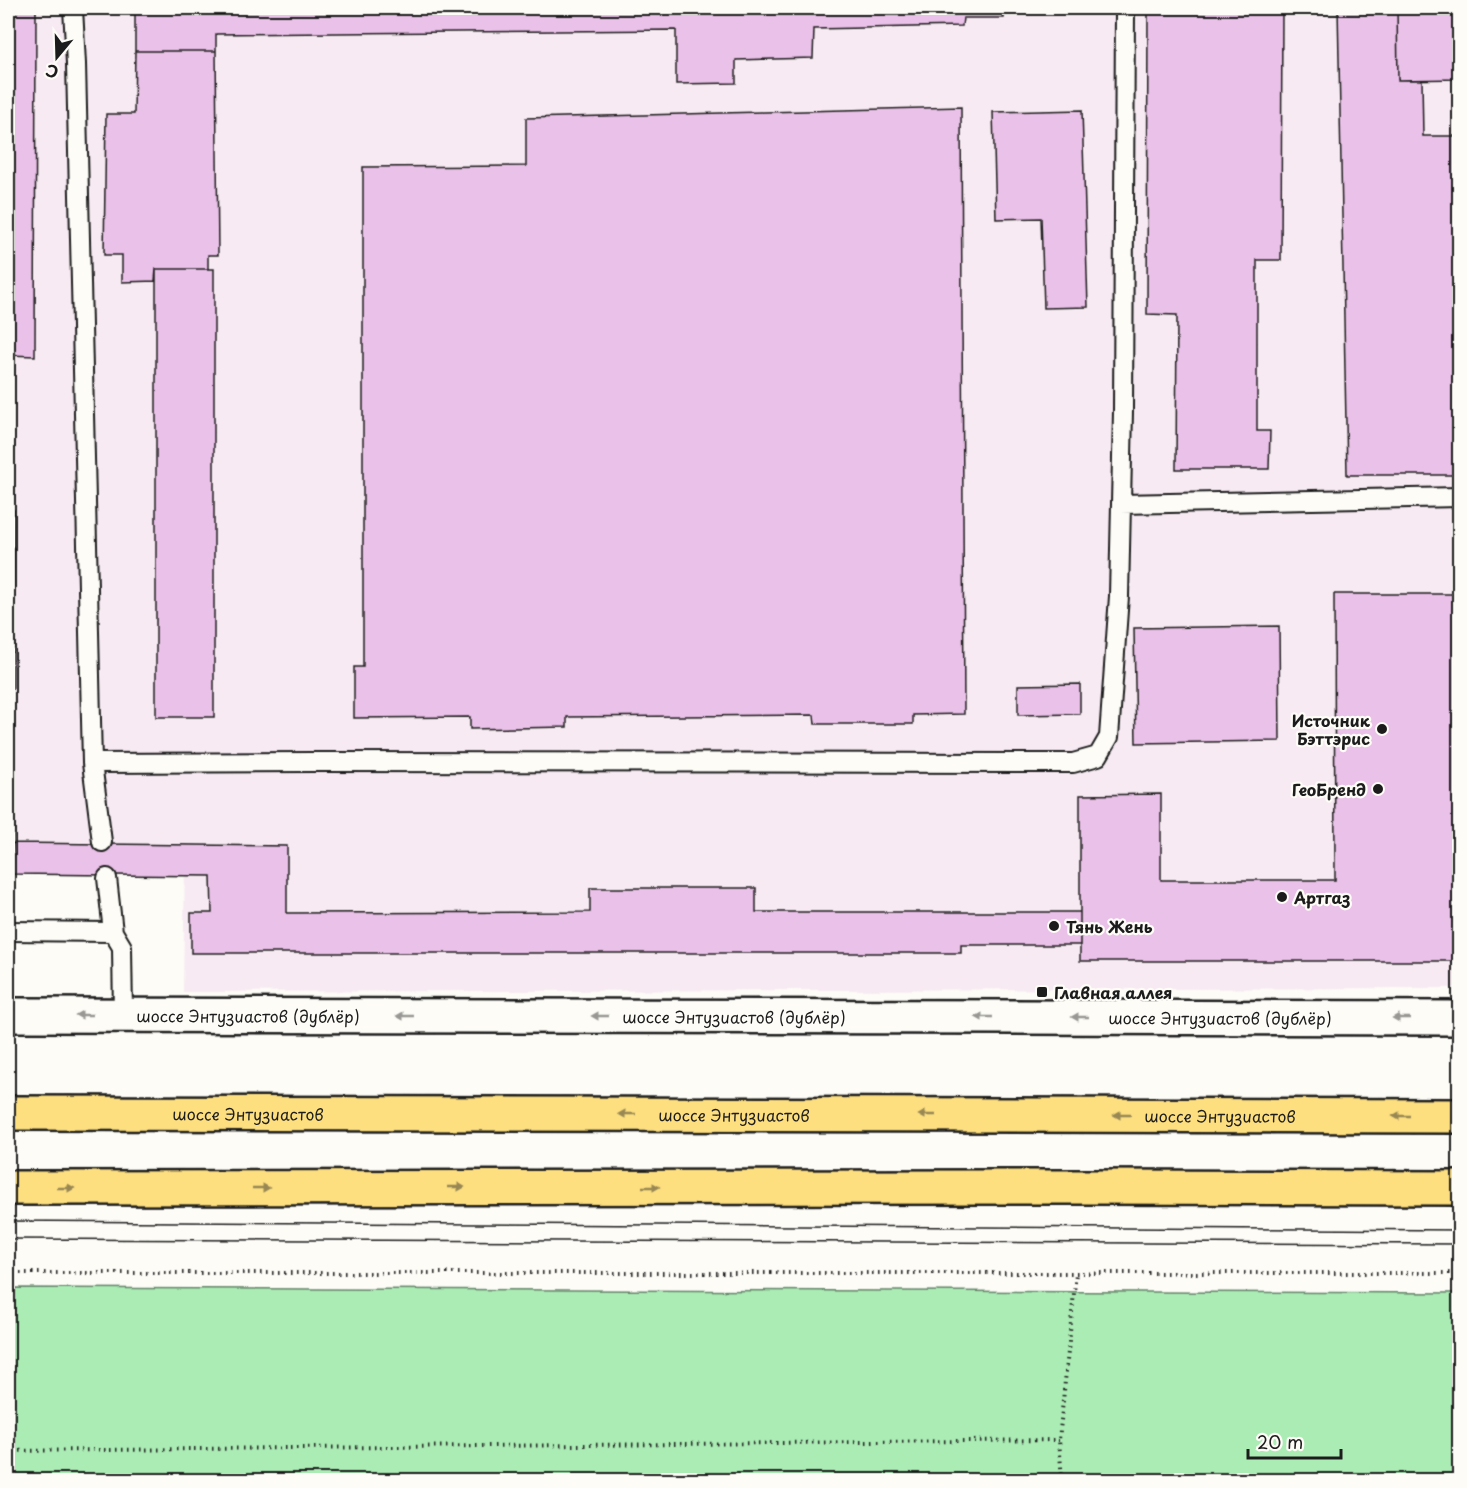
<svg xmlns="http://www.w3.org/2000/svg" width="1467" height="1488" viewBox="0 0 1467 1488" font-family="'Playpen Sans',sans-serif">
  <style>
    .built { fill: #f7eaf2 }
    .green { fill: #abecb5; stroke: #648468; stroke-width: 1.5 }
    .building { fill: #eac1e8; stroke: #1c1c1c; stroke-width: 1.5 }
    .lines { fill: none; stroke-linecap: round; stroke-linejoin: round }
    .service-casing { stroke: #1c1c1c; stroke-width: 22 }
    .secondary-casing { stroke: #1c1c1c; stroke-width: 38 }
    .primary-casing { stroke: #1c1c1c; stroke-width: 38 }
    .path { stroke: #1c1c1c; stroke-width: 4; stroke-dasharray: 1.5 4.5; stroke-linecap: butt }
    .service { stroke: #fdfcf7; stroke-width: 18 }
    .secondary { stroke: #fdfcf7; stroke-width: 33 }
    .primary { stroke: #fddf80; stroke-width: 33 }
    .tram { stroke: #1c1c1c; stroke-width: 1.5 }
    .oneway { fill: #989794 }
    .oneway2 { fill: #988753 }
    .poi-dot { fill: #1c1c1c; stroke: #fdfcf7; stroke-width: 2 }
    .labels { text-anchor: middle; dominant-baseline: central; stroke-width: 4.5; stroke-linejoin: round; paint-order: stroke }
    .poi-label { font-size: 16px; font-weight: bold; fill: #1c1c1c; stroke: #fdfcf7; text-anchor: start }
    .street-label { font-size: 16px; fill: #1c1c1c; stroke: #fdfcf7 }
  </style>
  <rect width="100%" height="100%" fill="#fdfcf7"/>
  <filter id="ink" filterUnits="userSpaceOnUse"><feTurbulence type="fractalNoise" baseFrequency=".0167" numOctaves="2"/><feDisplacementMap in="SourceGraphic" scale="12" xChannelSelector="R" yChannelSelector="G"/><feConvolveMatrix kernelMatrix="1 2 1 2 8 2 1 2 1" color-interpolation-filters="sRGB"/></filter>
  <g filter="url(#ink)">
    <path class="built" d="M8 8H1459V988L183 992 185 862H8Z"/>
    <path class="green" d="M8 1288 1459 1293V1480H8Z"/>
    <path class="building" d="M8 8H36L35 356 8 355Z
      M135 8H1004V18H963L962 26 814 29 813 58 736 60V83L676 84V30L216 34V51H135Z
      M1148 8H1282L1281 260H1257V431H1270L1269 469H1176L1177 315 1147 314Z
      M1338 8H1397L1398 80H1422L1423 136H1460V475H1347Z
      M1397 8H1460V79L1398 80Z
      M135 51H216L218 255H208V269H156L155 281 122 282V255H104L106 114H134Z
      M961 107 964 714 913 715V724H815L814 715 567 717V727L470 729V717L354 718V667H363V167L526 166V118Z
      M1082 110 1088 307 1044 308 1041 218 996 219 993 112Z
      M156 269H214V717H156Z
      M8 510H14L13 688H8Z
      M1334 594H1460V961H1080V795L1161 794V880H1335Z
      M1279 626 1280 741 1136 743 1134 628Z
      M1080 684V714L1018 715V685Z
      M8 820H13L12 874H8Z
      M13 843 287 846V913L590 912V888H756V912H1080V945H961V953H191V913H212L211 876 12 874Z"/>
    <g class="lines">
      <g class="service-casing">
        <path id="service" d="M73 8 76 64 92 763 102 842
          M1121 504 1460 497
          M92 763 316 762 1073 763 1098 756 1109 737 1119 596 1123 411 1125 8
          M107 878 113 932
          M8 931 113 932 122 947 123 1015"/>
      </g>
      <g class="secondary-casing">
        <g id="secondary">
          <path id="s1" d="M8 1015 1460 1018"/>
        </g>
      </g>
      <g class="primary-casing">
        <g id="primary">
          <path id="s2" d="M8 1113 1460 1116"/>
          <path d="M8 1188 1084 1187 1460 1188"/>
        </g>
      </g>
      <path class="path" d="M8 1273H1460
        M8 1451 1059 1440
        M1062 1480 1059 1440 1076 1273"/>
      <use href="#service" class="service"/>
      <use href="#secondary" class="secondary"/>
      <use href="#primary" class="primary"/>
      <path class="tram" d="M8 1221 1460 1230
        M8 1239 1460 1244"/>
    </g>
    <defs><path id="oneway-solid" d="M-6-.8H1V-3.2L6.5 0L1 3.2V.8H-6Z" transform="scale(1.5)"/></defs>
    <g class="oneway">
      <use href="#oneway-solid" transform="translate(84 1015) rotate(-180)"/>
      <use href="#oneway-solid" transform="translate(405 1016) rotate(-180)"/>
      <use href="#oneway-solid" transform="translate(600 1016) rotate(-180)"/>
      <use href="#oneway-solid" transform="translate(984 1017) rotate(-180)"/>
      <use href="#oneway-solid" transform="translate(1080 1017) rotate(-180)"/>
      <use href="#oneway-solid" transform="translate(1401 1018) rotate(-180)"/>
    </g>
    <g class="oneway2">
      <use href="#oneway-solid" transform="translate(627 1114) rotate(-180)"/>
      <use href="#oneway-solid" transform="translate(927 1115) rotate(-180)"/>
      <use href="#oneway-solid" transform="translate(1122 1115) rotate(-180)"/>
      <use href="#oneway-solid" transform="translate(1401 1116) rotate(-180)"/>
      <use href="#oneway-solid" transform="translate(456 1187)"/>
      <use href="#oneway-solid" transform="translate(651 1187)"/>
      <use href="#oneway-solid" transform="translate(66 1188)"/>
      <use href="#oneway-solid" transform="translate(261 1188)"/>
    </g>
  </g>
  <g class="poi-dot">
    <circle cx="1382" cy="729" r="6"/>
    <circle cx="1378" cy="789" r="6"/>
    <circle cx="1282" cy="897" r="6"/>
    <circle cx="1054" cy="926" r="6"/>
    <rect x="1036" y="986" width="12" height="12" rx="3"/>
  </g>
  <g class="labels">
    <g class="poi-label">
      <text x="1370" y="720" text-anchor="end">Источник<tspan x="1370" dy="18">Бэттэрис</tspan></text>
      <text x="1366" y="789" text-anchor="end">ГеоБренд</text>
      <text x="1294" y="897">Артгаз</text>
      <text x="1066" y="926">Тянь Жень</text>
      <text x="1054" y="992">Главная аллея</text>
    </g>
    <g class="street-label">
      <text stroke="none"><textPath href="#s1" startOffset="240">шоссе Энтузиастов (дублёр)</textPath></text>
      <text stroke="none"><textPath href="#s1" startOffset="726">шоссе Энтузиастов (дублёр)</textPath></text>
      <text stroke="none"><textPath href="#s1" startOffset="1212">шоссе Энтузиастов (дублёр)</textPath></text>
      <text stroke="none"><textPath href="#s2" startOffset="240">шоссе Энтузиастов</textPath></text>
      <text stroke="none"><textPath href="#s2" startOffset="726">шоссе Энтузиастов</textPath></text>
      <text stroke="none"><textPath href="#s2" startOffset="1212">шоссе Энтузиастов</textPath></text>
    </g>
  </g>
  <rect width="1467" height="1488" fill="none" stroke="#fdfcf7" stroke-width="30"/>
  <rect x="15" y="15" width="1437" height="1458" fill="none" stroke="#1c1c1c" stroke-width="2" filter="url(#ink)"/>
  <g transform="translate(57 57) rotate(199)" stroke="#fdfcf7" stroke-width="4.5" paint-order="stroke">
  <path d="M0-4.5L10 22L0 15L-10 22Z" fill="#1c1c1c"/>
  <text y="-9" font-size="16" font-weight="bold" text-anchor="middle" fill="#1c1c1c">С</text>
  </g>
  <path d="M1248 1449v9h93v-9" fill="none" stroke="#1c1c1c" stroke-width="3"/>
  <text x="1257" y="1449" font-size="18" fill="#1c1c1c" stroke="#fdfcf7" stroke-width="4.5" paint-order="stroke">20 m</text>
</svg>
